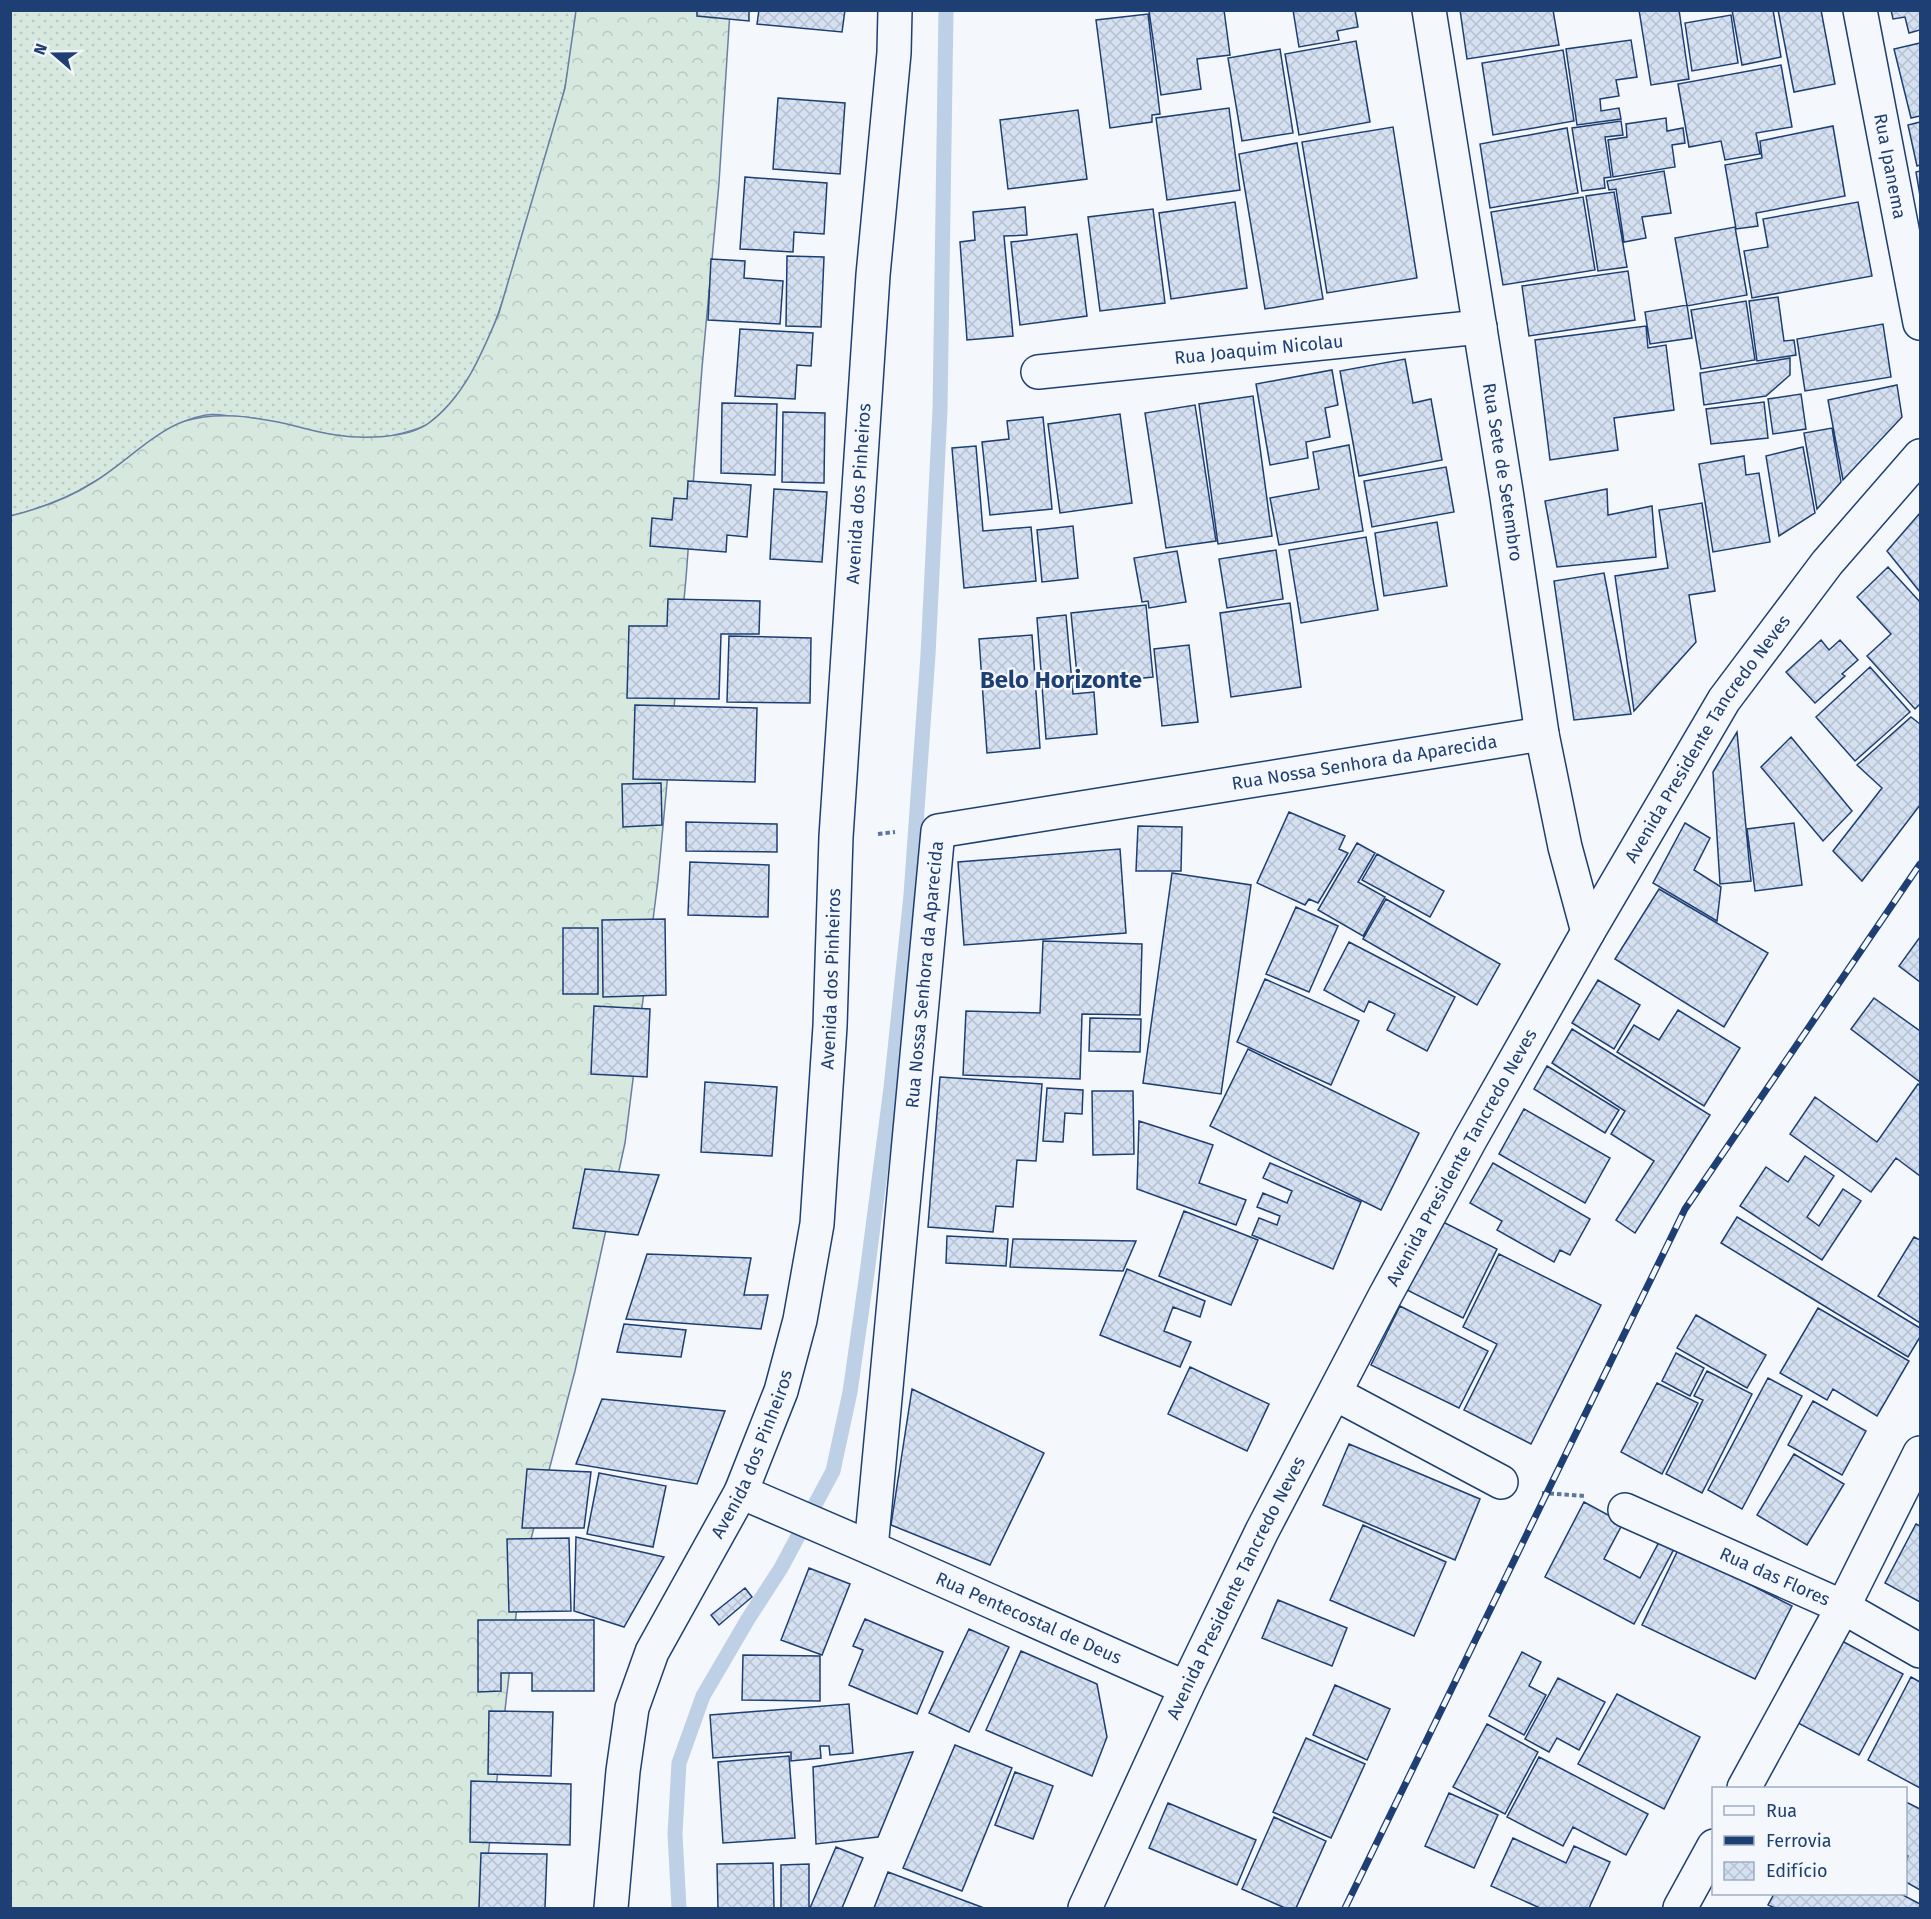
<svg xmlns="http://www.w3.org/2000/svg" width="1931" height="1919" viewBox="0 0 1931 1919" font-family="'Fira Sans',sans-serif">
  <style>
    .grass { fill: url(#grass-dots); stroke: #687fa3; stroke-width: 1.5 }
    .forest { fill: url(#forest-crowns); stroke: #687fa3; stroke-width: 1.5 }
    .lines { fill: none; stroke-linecap: round; stroke-linejoin: round }
    .stream { stroke: #bed0e5; stroke-width: 15 }
    .building { fill: url(#building-cross-hatch); stroke: #1d3f73; stroke-width: 1.5 }
    .minor-casing { stroke: #1d3f73; stroke-width: 36 }
    .path { stroke: #5e769c; stroke-width: 4; stroke-dasharray: 4.5 3; stroke-linecap: butt }
    .minor { stroke: #f4f7fb; stroke-width: 33 }
    .rail-casing { stroke: #1d3f73; stroke-width: 7 }
    .rail { stroke: #f4f7fb; stroke-width: 4.5; stroke-dasharray: 14; stroke-linecap: butt }
    .labels { text-anchor: middle; dominant-baseline: central; stroke-width: 4.5; stroke-linejoin: round; paint-order: stroke }
    .street-label { font-size: 18px; fill: #1d3f73; stroke: #f4f7fb }
    .district-label { font-size: 24px; font-weight: bold; fill: #1d3f73; stroke: #f4f7fb }
  </style>
  <defs>
    <pattern id="grass-dots" width="8" height="8" patternUnits="userSpaceOnUse" patternTransform="scale(1.5)"><rect width="8" height="8" fill="#d7e8df"/><path d="M2 2h.1M6 6h.1" fill="none" stroke="#b8c8c3" stroke-width="1.8" stroke-linecap="round"/></pattern>
    <pattern id="forest-crowns" width="20" height="18" patternUnits="userSpaceOnUse" patternTransform="scale(1.5)"><rect width="20" height="18" fill="#d7e8df"/><path d="M2 6a3 3 0 1 1 6 0M12 15a3 3 0 1 1 6 0" fill="none" stroke="#b8c8c3"/></pattern>
    <pattern id="building-cross-hatch" width="8" height="8" patternUnits="userSpaceOnUse" patternTransform="scale(1.5)"><rect width="8" height="8" fill="#d5e0f0"/><path d="M0 0l8 8M0 8l8-8" fill="none" stroke="#b6c1d1"/></pattern>
  </defs>
  <rect width="100%" height="100%" fill="#f4f7fb"/>
  <path class="grass" d="M10 11H576C573 36 570 62 565 87 555 132 540 177 526 222 506 288 487 380 429 423 419 430 402 433 390 436 336 446 282 417 229 416 222 415 213 414 206 415 162 423 131 460 94 482 69 498 39 509 11 516Z"/>
  <path class="forest" d="M576 11H730L719 183 702 368 686 578 658 880 625 1143 575 1371 520 1581 482 1908H11L10 516C39 509 69 498 94 482 121 466 155 431 185 421 219 411 253 417 287 424 304 428 320 433 336 435 361 439 408 439 429 423 465 396 482 353 499 313L565 88Z"/>
  <g class="lines">
    <path class="stream" d="M679 1908 675 1834 679 1763 703 1696 748 1619 781 1568 833 1471 850 1392 867 1273 891 1088 911 895 928 655 940 410 946 10"/>
  </g>
  <path class="building" d="M697 10H749V21L697 16Z
    M759 10H845L842 32 757 24Z
    M1224 10 1230 55 1197 59 1201 89 1161 95 1149 11Z
    M1293 10H1355L1358 27 1337 31 1339 40 1299 47Z
    M1460 10H1553L1559 45 1467 59Z
    M1639 10H1679L1689 79 1651 85Z
    M1732 10H1773L1781 57 1742 65Z
    M1778 10H1821L1835 84 1794 92Z
    M1891 10H1920V30L1909 33 1905 17 1893 19Z
    M1148 14 1160 114 1152 115V122L1110 128 1096 20Z
    M1731 15 1738 63 1692 71 1685 23Z
    M1631 40 1637 77 1616 80 1619 96 1600 99 1601 111 1619 108 1621 119 1577 125 1566 49Z
    M1356 41 1370 122 1299 135 1285 54Z
    M1920 43V116L1911 118 1894 49Z
    M1280 49 1293 133 1242 141 1228 58Z
    M1563 50 1574 121 1493 135 1482 63Z
    M1781 65 1792 127 1756 133 1760 154 1725 160 1721 141 1689 147 1678 84Z
    M778 98 845 103 840 174 773 169Z
    M1229 108 1240 190 1167 200 1156 118Z
    M1078 110 1087 179 1008 189 1000 120Z
    M1666 118 1667 131 1683 128 1685 143 1672 145 1675 167 1613 177 1608 140 1627 137 1626 124Z
    M1621 121 1623 135 1605 137 1611 177 1604 178 1605 188 1582 191 1572 128Z
    M1920 122V165L1917 166 1908 125Z
    M1833 126 1845 196 1756 213 1758 226 1736 229 1725 165 1762 158 1760 141Z
    M1393 127 1417 278 1327 293 1302 142Z
    M1567 128 1578 193 1490 208 1480 144Z
    M1297 143 1323 299 1265 309 1239 154Z
    M1664 171 1671 213 1642 217 1646 238 1624 242 1616 189 1609 190 1607 181Z
    M1920 171V196L1916 172Z
    M745 177 827 183 824 234 794 232 793 252 740 249Z
    M1614 192 1627 267 1598 271 1586 196Z
    M1583 197 1595 270 1503 285 1491 212Z
    M1235 202 1247 288 1171 299 1159 213Z
    M1858 202 1872 276 1752 298 1744 251 1768 247 1763 219Z
    M1025 207 1027 235 1004 236 1013 336 967 340 960 242 975 240 973 212Z
    M1153 209 1165 303 1100 311 1088 217Z
    M1735 227 1747 295 1687 306 1675 238Z
    M1077 234 1087 316 1020 325 1011 242Z
    M787 256 824 257 821 327 786 326Z
    M711 259 745 261 744 278 783 281 780 324 708 320Z
    M1628 271 1635 320 1529 336 1522 286Z
    M1778 297 1784 341 1794 340 1796 355 1757 361 1749 301Z
    M1746 301 1755 360 1701 369 1691 310Z
    M1687 305 1692 338 1650 344 1645 312Z
    M1883 324 1891 377 1805 391 1797 339Z
    M1646 326 1648 348 1666 345 1674 410 1614 418 1618 450 1550 460 1535 340Z
    M740 329 813 333 811 366 797 365 795 399 735 396Z
    M1790 358V375L1766 396 1704 405 1700 373Z
    M1405 359 1413 403 1431 399 1442 460 1359 476 1340 371Z
    M1332 370 1338 405 1325 408 1330 437 1306 442 1308 458 1270 465 1256 384Z
    M1897 385 1902 417 1843 480 1828 400Z
    M1801 394 1806 429 1773 434 1768 399Z
    M1253 396 1272 536 1218 544 1199 404Z
    M1764 402 1768 438 1711 444 1706 409Z
    M722 403 777 404 775 475 721 473Z
    M1195 405 1216 541 1166 548 1145 413Z
    M783 412 825 413 824 483 782 482Z
    M1120 414 1132 503 1060 513 1048 424Z
    M1043 417 1052 509 990 515 982 442 1009 439 1007 421Z
    M1832 428 1841 482 1817 509 1804 433Z
    M1349 445 1363 531 1279 545 1270 498 1319 489 1313 452Z
    M976 446 983 531 1031 527 1036 581 964 588 952 448Z
    M1803 447 1815 513 1779 536 1766 456Z
    M1744 456 1746 475 1759 473 1770 542 1713 552 1699 464Z
    M1446 467 1454 512 1372 527 1364 481Z
    M688 481 751 485 747 537 727 535 726 552 650 546 652 518 672 520 674 498 687 499Z
    M774 489 827 492 822 562 770 559Z
    M1607 489 1608 515 1652 506 1656 557 1557 567 1545 501Z
    M1702 503 1715 591 1689 595 1696 642 1634 711 1615 576 1668 568 1659 510Z
    M1920 513V592L1887 551Z
    M1437 522 1447 586 1384 596 1375 533Z
    M1073 526 1078 578 1042 582 1037 530Z
    M1366 537 1378 610 1301 623 1289 550Z
    M1276 550 1283 599 1227 608 1219 559Z
    M1177 551 1186 602 1149 608 1148 601 1142 602 1134 558Z
    M1888 567 1920 602V704L1915 709 1867 656 1891 634 1857 597Z
    M1604 573 1631 714 1574 720 1554 581Z
    M668 599 760 601 759 634H721L719 699 627 698 629 626H667Z
    M1290 603 1301 687 1231 697 1220 613Z
    M1146 605 1153 677 1078 685 1071 613Z
    M1066 615 1073 694 1094 692 1097 734 1046 739 1037 618Z
    M1032 635 1040 748 987 753 979 639Z
    M729 636 811 638 810 703 727 702Z
    M1821 640 1829 650 1840 640 1858 660 1842 674 1845 676 1815 703 1786 672Z
    M1189 645 1198 722 1162 726 1154 649Z
    M1870 667 1910 712 1855 761 1816 717Z
    M635 705 757 708 755 782 633 779Z
    M1911 717 1920 724V805L1862 881 1833 851 1882 788 1857 765Z
    M1737 732 1751 881 1720 884 1713 772Z
    M1791 737 1852 811 1823 841 1761 767Z
    M661 783 662 825 623 827 622 784Z
    M1289 812 1345 836 1339 849 1348 853 1318 903 1309 899 1305 905 1257 883Z
    M686 822 777 824V852L686 851Z
    M1685 823 1710 838 1694 870 1721 887 1717 921 1653 883Z
    M1794 823 1802 885 1755 891 1747 829Z
    M1138 826 1182 827 1181 871H1136Z
    M1357 843 1375 853 1358 882 1385 897 1363 936 1318 910Z
    M1120 849 1126 933 964 945 958 862Z
    M1377 854 1444 891 1430 917 1362 880Z
    M690 862 769 865 768 917 688 915Z
    M1172 873 1251 885 1221 1094 1143 1083Z
    M1659 889 1768 953 1724 1027 1615 959Z
    M1386 899 1500 964 1477 1005 1363 939Z
    M1296 907 1338 926 1309 992 1266 974Z
    M665 919 666 995 603 997 602 920Z
    M563 928H598V994H563Z
    M1920 937V982L1899 966Z
    M1043 941 1142 944 1140 1015 1082 1014 1080 1079 963 1075 966 1011 1040 1013Z
    M1349 942 1455 997 1427 1051 1387 1030 1395 1014 1369 1001 1364 1012 1324 990Z
    M1265 979 1359 1021 1331 1085 1237 1042Z
    M1598 980 1640 1005 1614 1049 1572 1023Z
    M1874 998 1920 1031V1082L1851 1029Z
    M594 1006 650 1009 647 1077 591 1074Z
    M1678 1010 1740 1048 1704 1106 1617 1052 1634 1025 1659 1040Z
    M1090 1018 1141 1019 1140 1052 1089 1051Z
    M1572 1029 1710 1115 1635 1233 1616 1220 1654 1161 1611 1134 1625 1111 1552 1063Z
    M1248 1049 1419 1133 1381 1210 1210 1126Z
    M1547 1066 1619 1110 1605 1133 1534 1089Z
    M940 1077 1042 1084 1036 1161 1017 1160 1013 1207 996 1206 993 1232 928 1227Z
    M705 1082 777 1087 772 1156 701 1152Z
    M1918 1084 1920 1086V1176L1896 1158 1871 1192 1790 1134 1815 1097 1877 1142Z
    M1047 1088 1083 1090 1082 1114 1065 1113 1063 1142 1043 1141Z
    M1092 1091H1133L1134 1154 1093 1155Z
    M1524 1109 1610 1158 1585 1203 1499 1154Z
    M1139 1121 1213 1145 1199 1183 1246 1200 1236 1225 1137 1189Z
    M1805 1156 1834 1176 1807 1217 1819 1226 1843 1189 1861 1201 1822 1260 1740 1206 1766 1167 1788 1182Z
    M1270 1163 1361 1202 1333 1269 1252 1235 1259 1218 1277 1225 1280 1216 1257 1207 1263 1193 1287 1203 1292 1191 1263 1178Z
    M1493 1163 1590 1219 1570 1255 1560 1250 1554 1262 1497 1230 1502 1221 1470 1203Z
    M585 1169 659 1175 638 1235 573 1228Z
    M1184 1211 1258 1240 1231 1305 1159 1276Z
    M1737 1217 1920 1328V1337L1908 1357 1721 1243Z
    M1439 1220 1497 1249 1463 1318 1405 1289Z
    M947 1236 1008 1239 1006 1266 946 1263Z
    M1914 1237 1920 1240V1323L1878 1296Z
    M1013 1239 1136 1241 1123 1271 1010 1267Z
    M647 1254 751 1258 744 1295H768L761 1329 626 1319Z
    M1499 1254 1601 1305 1531 1444 1464 1410 1497 1344 1463 1327Z
    M1127 1269 1205 1301 1200 1317 1173 1307 1164 1331 1191 1342 1180 1367 1100 1335Z
    M1400 1306 1488 1351 1459 1408 1371 1365Z
    M1818 1308 1909 1361 1877 1416 1833 1389 1827 1400 1780 1373Z
    M1696 1315 1766 1355 1747 1388 1677 1348Z
    M624 1324 686 1330 681 1357 617 1352Z
    M1676 1353 1704 1368 1690 1396 1662 1381Z
    M1190 1367 1269 1404 1247 1451 1168 1414Z
    M1707 1371 1752 1394 1702 1493 1666 1474 1703 1400 1694 1396Z
    M1768 1378 1802 1396 1742 1509 1708 1490Z
    M1657 1383 1698 1403 1662 1474 1621 1452Z
    M912 1389 1044 1453 990 1565 891 1525Z
    M602 1399 725 1411 697 1484 576 1464Z
    M1813 1401 1866 1431 1842 1475 1788 1445Z
    M1349 1444 1480 1499 1455 1560 1323 1505Z
    M1794 1454 1844 1484 1807 1545 1757 1515Z
    M527 1469 591 1472 584 1528H522Z
    M599 1473 666 1486 653 1547 587 1534Z
    M1584 1502 1623 1523 1604 1559 1640 1578 1659 1542 1674 1549 1634 1624 1545 1577Z
    M1916 1524 1920 1526V1602L1885 1583Z
    M1363 1525 1446 1562 1414 1636 1330 1600Z
    M576 1537 664 1557 624 1627 574 1611Z
    M569 1538 571 1611 509 1612 507 1539Z
    M1679 1548 1792 1606 1755 1679 1642 1625Z
    M809 1568 850 1584 822 1655 781 1640Z
    M745 1588 752 1597 719 1625 711 1615Z
    M1278 1600 1347 1628 1332 1666 1262 1638Z
    M865 1619 943 1652 917 1714 849 1685 863 1650 853 1646Z
    M478 1620H594V1691H532V1673H501V1691L478 1692Z
    M969 1629 1009 1647 969 1732 929 1713Z
    M1842 1641 1903 1674 1859 1755 1798 1723Z
    M1021 1651 1097 1684 1107 1737 1092 1776 986 1730Z
    M1522 1652 1541 1662 1529 1686 1546 1695 1524 1735 1489 1716Z
    M743 1655 820 1656V1701L742 1700Z
    M1911 1677 1920 1682V1788L1868 1760Z
    M1558 1678 1605 1702 1579 1750 1557 1738 1549 1752 1525 1739Z
    M1335 1685 1390 1709 1367 1760 1313 1735Z
    M1617 1694 1700 1737 1664 1809 1578 1764Z
    M849 1704 853 1753 830 1755 829 1746H820L821 1758 791 1761V1752L713 1758 710 1715Z
    M489 1711 553 1712 551 1776 488 1774Z
    M1487 1724 1538 1752 1505 1814 1453 1787Z
    M1306 1738 1365 1764 1331 1838 1273 1812Z
    M955 1745 1012 1768 962 1891 903 1868Z
    M913 1752 878 1837 816 1844 813 1767Z
    M789 1756 795 1838 723 1843 718 1762Z
    M1539 1757 1648 1814 1626 1855 1573 1827 1563 1846 1507 1817Z
    M1015 1772 1053 1786 1033 1839 995 1825Z
    M471 1781 571 1784 570 1845 470 1842Z
    M1449 1793 1498 1815 1474 1868 1425 1846Z
    M1906 1802 1920 1809V1890L1906 1882V1862L1908 1856 1906 1854Z
    M1168 1803 1256 1840 1237 1885 1149 1848Z
    M1274 1817 1326 1841 1296 1908H1285L1242 1889Z
    M1513 1838 1566 1863 1574 1846 1610 1862 1589 1908H1540L1491 1886Z
    M836 1847 863 1858 842 1908H810Z
    M481 1853 547 1854 545 1908H479Z
    M773 1863 774 1908H718L717 1864Z
    M809 1864V1908H781V1865Z
    M888 1872 984 1908H874Z
    M1774 1894H1901L1920 1904V1908H1775L1768 1905Z"/>
  <g class="lines">
    <g class="minor-casing">
      <g id="minor">
        <path id="s1" d="M1429 10 1507 497 1542 734 1565 847 1588 932"/>
        <path id="s2" d="M1860 10 1920 323"/>
        <path id="s3" d="M1038 372 1480 327"/>
        <path d="M1336 1394 1501 1482"/>
        <path id="s4" d="M741 1492 871 1548 1186 1688"/>
        <path id="s5" d="M1625 1510 1843 1607 1920 1651"/>
        <path id="s6" d="M871 1548 938 831 1542 734"/>
        <path d="M1744 1788 1843 1607 1920 1453"/>
        <path id="s7" d="M611 1908 623 1771 632 1708 652 1652 741 1492 781 1391 800 1320 817 1224 830 1026 836 837 873 275 894 53 895 10"/>
        <path id="s8" d="M1085 1908 1186 1688 1262 1531 1385 1296 1470 1140 1588 932 1724 700 1827 563 1920 456"/>
        <path d="M1680 1908 1714 1846"/>
      </g>
    </g>
    <path class="path" d="M878 834 895 832
      M1542 1493 1585 1496"/>
    <use href="#minor" class="minor"/>
    <g class="rail-casing">
      <path id="rail" d="M1345 1908 1685 1209 1920 864"/>
    </g>
    <use href="#rail" class="rail"/>
  </g>
  <g class="labels">
    <g class="street-label">
      <text stroke="none"><textPath href="#s2" startOffset="159">Rua Ipanema</textPath></text>
      <text stroke="none"><textPath href="#s3" startOffset="222">Rua Joaquim Nicolau</textPath></text>
      <text stroke="none"><textPath href="#s1" startOffset="468">Rua Sete de Setembro</textPath></text>
      <text stroke="none"><textPath href="#s7" startOffset="1455">Avenida dos Pinheiros</textPath></text>
      <text stroke="none"><textPath href="#s8" startOffset="1326">Avenida Presidente Tancredo Neves</textPath></text>
      <text stroke="none"><textPath href="#s6" startOffset="1152">Rua Nossa Senhora da Aparecida</textPath></text>
      <text stroke="none"><textPath href="#s6" startOffset="576">Rua Nossa Senhora da Aparecida</textPath></text>
      <text stroke="none"><textPath href="#s7" startOffset="969">Avenida dos Pinheiros</textPath></text>
      <text stroke="none"><textPath href="#s8" startOffset="840">Avenida Presidente Tancredo Neves</textPath></text>
      <text stroke="none"><textPath href="#s7" startOffset="483">Avenida dos Pinheiros</textPath></text>
      <text stroke="none"><textPath href="#s5" startOffset="164">Rua das Flores</textPath></text>
      <text stroke="none"><textPath href="#s8" startOffset="354">Avenida Presidente Tancredo Neves</textPath></text>
      <text stroke="none"><textPath href="#s4" startOffset="314">Rua Pentecostal de Deus</textPath></text>
    </g>
    <g class="district-label">
      <text x="1061" y="680">Belo Horizonte</text>
    </g>
  </g>
  <rect width="1931" height="1919" fill="none" stroke="#1d3f73" stroke-width="24"/>
  <rect x="1712" y="1787" width="195" height="108" fill="#f4f7fb" stroke="#9eadc5" stroke-width="1.5"/>
  <rect x="1724" y="1806" width="30" height="9" fill="#f4f7fb" stroke="#9eadc5" stroke-width="1.5"/>
  <text x="1766" y="1817" font-size="18" fill="#1d3f73">Rua</text>
  <rect x="1724" y="1836" width="30" height="9" fill="#1d3f73" stroke="#9eadc5" stroke-width="1.5"/>
  <text x="1766" y="1847" font-size="18" fill="#1d3f73">Ferrovia</text>
  <rect x="1724" y="1862" width="30" height="18" fill="url(#building-cross-hatch)" stroke="#9eadc5" stroke-width="1.5"/>
  <text x="1766" y="1877" font-size="18" fill="#1d3f73">Edifício</text>
  <g transform="translate(54 54) rotate(290)" stroke="#f4f7fb" stroke-width="4.5" paint-order="stroke">
  <path d="M0-4.5L10 22L0 15L-10 22Z" fill="#1d3f73"/>
  <text y="-9" font-size="16" font-weight="bold" text-anchor="middle" fill="#1d3f73">N</text>
  </g>
</svg>
